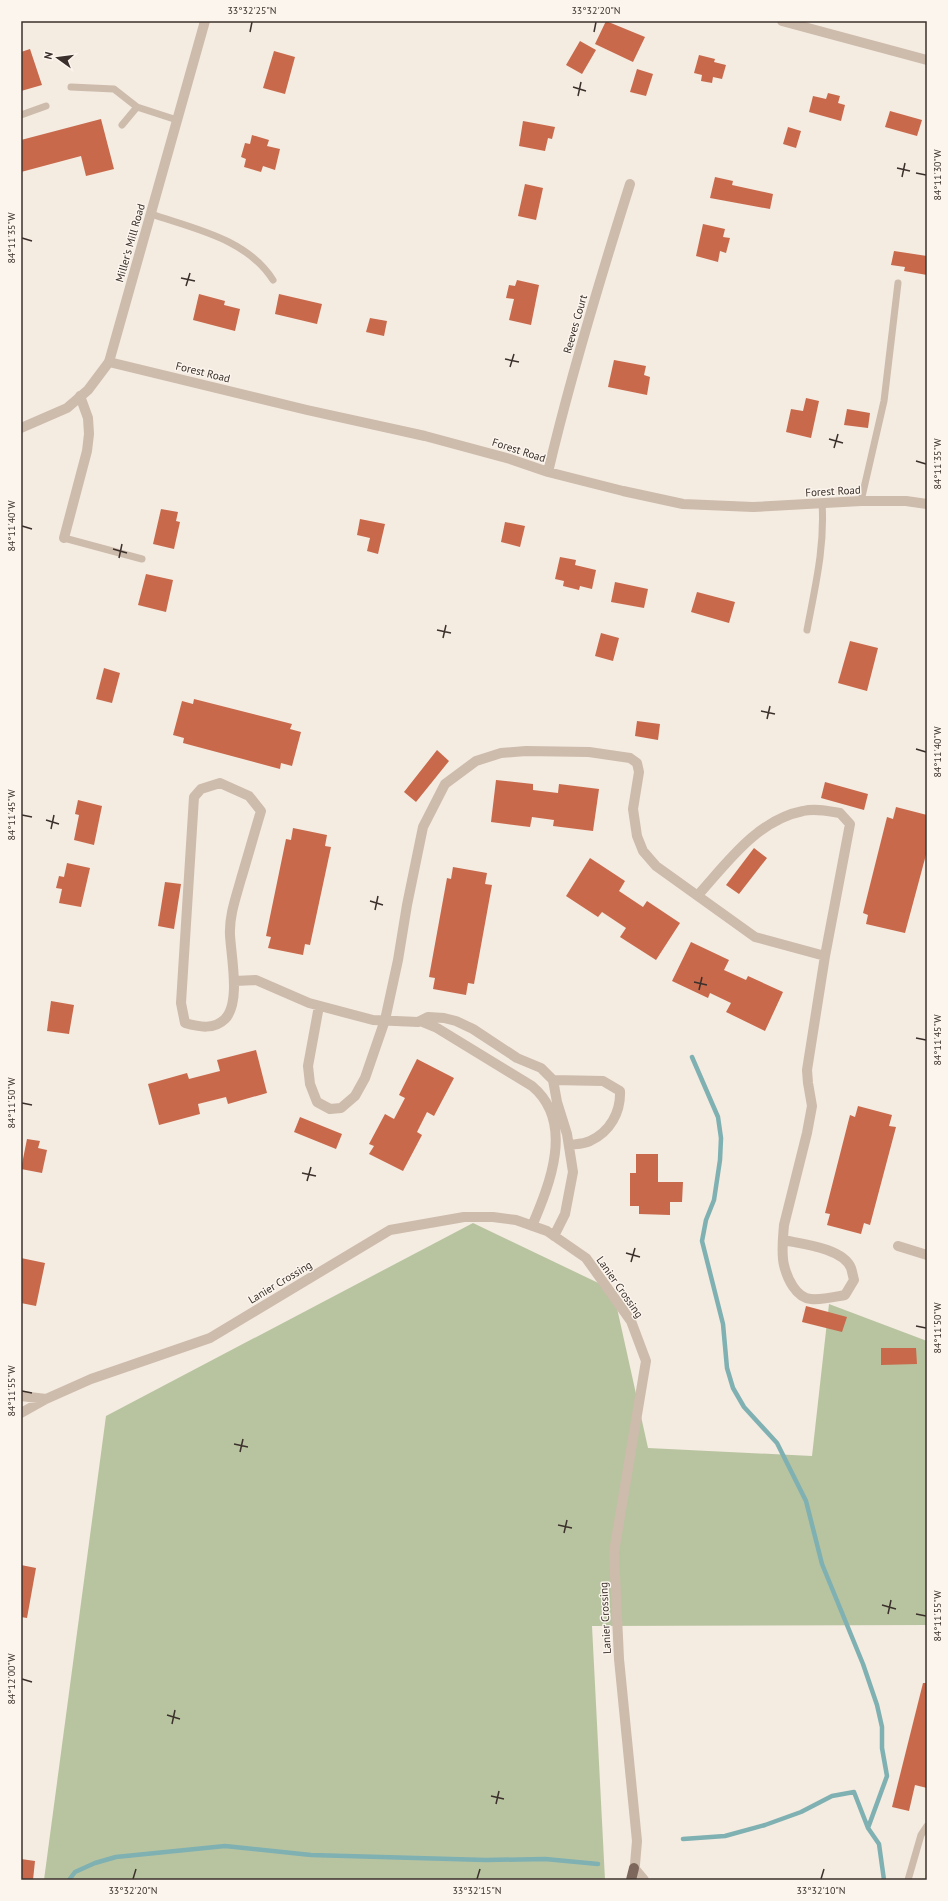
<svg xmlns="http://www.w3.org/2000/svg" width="948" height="1901" viewBox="0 0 948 1901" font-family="'PT Sans',sans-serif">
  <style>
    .green { fill: #b8c4a0 }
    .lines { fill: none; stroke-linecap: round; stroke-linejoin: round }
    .stream { stroke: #7fb0b2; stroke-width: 4.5 }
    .building { fill: #c8694b }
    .service { stroke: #cdbbac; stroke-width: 7 }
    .minor { stroke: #cdbbac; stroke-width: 10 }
    .tertiary { stroke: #cdbbac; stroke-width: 10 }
    .primary { stroke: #7d675c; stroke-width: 10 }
    .ticks { fill: none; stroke: #3b302b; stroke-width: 1.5 }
    .labels { text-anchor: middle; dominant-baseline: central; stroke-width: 3; stroke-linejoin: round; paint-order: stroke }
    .street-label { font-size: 11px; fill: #3b302b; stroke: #fbf5ee }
    .neatline { fill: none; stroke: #3b302b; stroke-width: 1.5 }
    .ticks-label { font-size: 10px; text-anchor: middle; fill: #3b302b }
  </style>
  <rect width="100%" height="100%" fill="#f4ebe1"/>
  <path class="green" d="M473 1223 613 1290 648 1448 812 1456 829 1304 927 1341V1625L592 1626 605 1880H44L106 1416Z"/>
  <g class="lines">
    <path class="stream" d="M692 1057 718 1117 721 1138 720 1160 714 1200 706 1220 702 1241 723 1324 727 1368 733 1388 744 1407 777 1443 806 1501 822 1564 863 1664 877 1705 882 1727V1748L887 1776 868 1828
      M683 1839 725 1836 765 1825 801 1812 832 1796 854 1792 868 1828 879 1844 884 1880
      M69 1880 75 1872 95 1863 116 1857 225 1846 311 1855 486 1860 545 1859 598 1864"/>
  </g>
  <path class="building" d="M606 21 645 37 633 62 595 44Z
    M580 41 596 50 582 74 566 65Z
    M30 49 42 85 21 91V52Z
    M274 51 295 57 285 94 263 88Z
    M699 55 715 59 714 62 726 65 722 79 713 77 712 83 701 81 702 75 694 73Z
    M637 69 653 74 646 96 630 92Z
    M828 93 840 96 838 103 845 105 841 121 809 112 813 96 826 99Z
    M890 111 922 120 917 136 885 127Z
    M101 119 114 169 86 176 81 156 21 172V140Z
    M523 121 555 127 552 139 548 138 545 151 519 146Z
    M788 127 801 131 796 148 783 144Z
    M252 135 269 140 267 146 280 149 275 170 263 166 261 172 244 167 246 159 241 157 245 143 250 144Z
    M715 177 733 181 732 185 773 194 770 209 710 198Z
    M525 184 543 188 536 220 518 216Z
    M703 224 725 229 723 237 730 238 726 253 720 251 718 262 696 256Z
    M894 251 927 256V275L904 271 905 267 891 265Z
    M517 280 539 285 531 325 509 320 514 299 506 298 509 285 515 286Z
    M199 294 225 301 224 305 240 309 235 331 193 320Z
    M279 294 322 304 317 324 275 314Z
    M370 318 387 321 384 336 366 332Z
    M614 360 646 366 644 375 650 377 647 395 608 387Z
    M806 398 819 401 811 438 786 432 791 409 803 411Z
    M847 409 870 413 868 428 844 425Z
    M161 509 178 512 176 521 180 522 174 549 153 544Z
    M360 519 385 524 378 554 367 551 370 538 357 535Z
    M505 522 525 526 520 547 501 542Z
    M560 557 576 560 575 565 596 570 592 589 580 586 579 590 563 586 564 581 555 579Z
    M146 574 173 580 166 612 138 605Z
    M615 582 648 589 644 608 611 602Z
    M697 592 735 602 729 623 691 612Z
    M601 633 619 638 613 661 595 656Z
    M850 641 878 648 867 691 838 683Z
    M104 668 120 673 112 703 96 699Z
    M194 699 292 724 290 729 301 732 292 766 281 763 280 769 183 743 184 738 173 735 182 701 193 704Z
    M637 721 660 724 658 740 635 736Z
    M437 750 449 761 416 802 404 792Z
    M496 780 533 784V790L558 793 559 784 599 789 593 831 553 826 554 820 532 817 530 827 491 822Z
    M825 782 868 794 864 810 821 798Z
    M78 800 102 806 94 845 74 840 79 815 75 814Z
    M896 807 927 815V851L905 933 866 924 868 915 863 913 887 817 893 819Z
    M293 828 327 835 325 846 331 847 310 945 305 944 303 955 268 948 271 937 266 936 286 839 291 840Z
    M754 848 767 858 739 894 726 885Z
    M590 858 625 881 619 891 643 907 647 901 680 923 656 960 620 937 626 928 602 912 598 917 566 896Z
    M67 863 90 868 81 907 59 903 62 889 56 888 59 876 64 877Z
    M453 867 487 873 485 884 492 885 474 984 468 983 466 995 433 989 435 978 429 977 447 878 451 879Z
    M165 882 181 884 174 929 158 926Z
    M691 942 729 960 724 970 746 980 748 976 783 992 765 1031 726 1012 731 1003 710 993 708 998 672 981Z
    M51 1001 74 1005 69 1034 47 1031Z
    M256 1050 267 1093 228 1104 226 1097 198 1104 200 1114 159 1125 148 1084 187 1073 189 1079 220 1071 217 1060Z
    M417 1059 454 1078 434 1116 427 1112 417 1132 422 1135 403 1171 369 1154 374 1146 369 1144 385 1114 394 1119 405 1098 399 1095Z
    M858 1106 892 1115 889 1126 896 1127 870 1225 864 1223 861 1234 827 1225 830 1214 825 1213 850 1115 855 1117Z
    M300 1117 342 1134 336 1149 294 1132Z
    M27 1139 40 1141 38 1148 47 1150 42 1173 21 1169Z
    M636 1154H658V1182H683L682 1202H670V1215L639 1214V1206H630V1173H636Z
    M21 1258 45 1263 36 1306 21 1303Z
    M806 1306 847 1317 842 1332 802 1322Z
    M881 1348H916L917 1364 881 1365Z
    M21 1565 36 1568 27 1618 21 1617Z
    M923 1683H927V1788L915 1785 909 1811 892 1807Z
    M21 1859 35 1861 33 1880H21Z"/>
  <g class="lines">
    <path class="service" d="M71 87 114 89 137 107 177 120
      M21 115 46 106
      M122 125 137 107
      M151 214C195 229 247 239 273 280
      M861 501 884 401 898 283
      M64 538 142 559
      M807 630C815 587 825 547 822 503
      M908 1880 921 1835 927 1826"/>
    <path class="minor" d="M782 21 927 60
      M109 362 307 410 425 436 510 459 548 472 623 491 683 504 753 507 861 501H906L927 504
      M548 472C571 374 600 279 630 184
      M64 538 87 451 89 434 88 418 80 396
      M220 783 249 796 261 811C254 834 248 856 241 879 236 897 229 916 230 935 231 956 241 1003 225 1019 214 1030 199 1027 185 1023L181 1003 194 797 201 789Z
      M698 895C727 863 757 820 803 811 815 808 828 811 840 813L850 824 825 956 807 1070 808 1083 812 1106 807 1133 784 1225C783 1238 781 1253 784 1265 787 1278 796 1298 811 1299 822 1300 834 1297 845 1295L854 1280C853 1276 852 1271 851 1268 843 1248 802 1244 783 1240
      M235 981 256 980 309 1003 373 1020 418 1022 428 1017 444 1018 456 1021 473 1029 517 1058 541 1068 553 1080 557 1102 567 1134 573 1172 565 1214 554 1236
      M319 1006 308 1066 310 1084 317 1102 330 1109 341 1108 355 1096 365 1078 385 1020 398 960 407 905 423 827 445 784 476 761 501 753 526 751 589 752 630 758 637 763 639 772 633 809 637 836 643 851 656 866 755 937 825 956
      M420 1021 437 1028 532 1086C575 1122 550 1184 532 1226
      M553 1080 603 1081 620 1091C621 1112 610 1132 590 1141 584 1144 576 1144 569 1145
      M898 1246 927 1255
      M21 1396 46 1399
      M21 1413 46 1399 91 1379 210 1338 390 1230 464 1217H493L516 1220 547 1231 586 1258 631 1321 646 1361 614 1552 619 1659 637 1841 634 1876
      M634 1868 644 1880"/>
    <path class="tertiary" d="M21 428 67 408 88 390 109 362 205 21"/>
    <path class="primary" d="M631 1880 634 1868"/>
  </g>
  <path class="ticks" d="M250 32 252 22M594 32 596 22M573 87 586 91M578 96 581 82M897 168 910 171M916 173 926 175M902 177 905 163M22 238 32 241M181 278 195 281M186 286 190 273M505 359 519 362M510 367 514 354M829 439 843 443M834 448 838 434M916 461 926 464M22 526 32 529M113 549 127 553M119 558 122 544M437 630 451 633M443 638 446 625M761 711 775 714M767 719 770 706M916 749 926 752M22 815 32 817M46 820 59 824M51 829 54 815M370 901 383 905M375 910 378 896M694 982 707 985M699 990 702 977M916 1038 926 1040M22 1103 32 1105M302 1173 316 1176M307 1181 311 1167M626 1253 640 1257M631 1262 635 1248M916 1326 926 1328M22 1391 32 1393M234 1444 248 1447M240 1452 243 1439M558 1525 572 1528M564 1533 567 1520M882 1605 896 1609M888 1614 891 1600M916 1614 926 1616M22 1679 32 1682M167 1715 180 1719M172 1724 175 1710M491 1796 504 1799M496 1804 499 1791M133 1879 136 1869M477 1879 480 1869M821 1879 824 1869"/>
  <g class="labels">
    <g class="street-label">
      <text transform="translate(130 243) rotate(-74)">Miller's Mill Road</text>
      <text transform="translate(575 324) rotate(-74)">Reeves Court</text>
      <text transform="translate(203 372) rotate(14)">Forest Road</text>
      <text transform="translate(519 450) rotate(18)">Forest Road</text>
      <text transform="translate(833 491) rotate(-3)">Forest Road</text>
      <text transform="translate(280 1282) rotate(-31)">Lanier Crossing</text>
      <text transform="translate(620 1287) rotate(55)">Lanier Crossing</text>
      <text transform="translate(605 1618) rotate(-93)">Lanier Crossing</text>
    </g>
  </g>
  <rect width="948" height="1901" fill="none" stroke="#fbf5ee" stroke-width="44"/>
  <g transform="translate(58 58) rotate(284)" stroke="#fbf5ee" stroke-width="3" paint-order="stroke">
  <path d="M0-3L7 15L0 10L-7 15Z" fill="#3b302b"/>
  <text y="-6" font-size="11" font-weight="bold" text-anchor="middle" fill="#3b302b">N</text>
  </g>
  <rect x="22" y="22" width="904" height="1857" class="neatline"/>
  <g class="ticks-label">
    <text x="252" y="14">33°32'25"N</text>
    <text x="596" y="14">33°32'20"N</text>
    <text transform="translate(937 175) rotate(-90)" y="4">84°11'30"W</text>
    <text transform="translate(11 238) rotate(-90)" y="4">84°11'35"W</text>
    <text transform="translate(937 464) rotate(-90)" y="4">84°11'35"W</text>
    <text transform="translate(11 526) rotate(-90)" y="4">84°11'40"W</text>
    <text transform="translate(937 752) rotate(-90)" y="4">84°11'40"W</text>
    <text transform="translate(11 815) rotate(-90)" y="4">84°11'45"W</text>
    <text transform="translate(937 1040) rotate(-90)" y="4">84°11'45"W</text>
    <text transform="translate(11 1103) rotate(-90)" y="4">84°11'50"W</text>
    <text transform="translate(937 1328) rotate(-90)" y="4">84°11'50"W</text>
    <text transform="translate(11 1391) rotate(-90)" y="4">84°11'55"W</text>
    <text transform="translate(937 1616) rotate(-90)" y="4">84°11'55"W</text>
    <text transform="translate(11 1679) rotate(-90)" y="4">84°12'00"W</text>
    <text x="133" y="1894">33°32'20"N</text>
    <text x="477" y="1894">33°32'15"N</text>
    <text x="821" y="1894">33°32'10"N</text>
  </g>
</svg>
